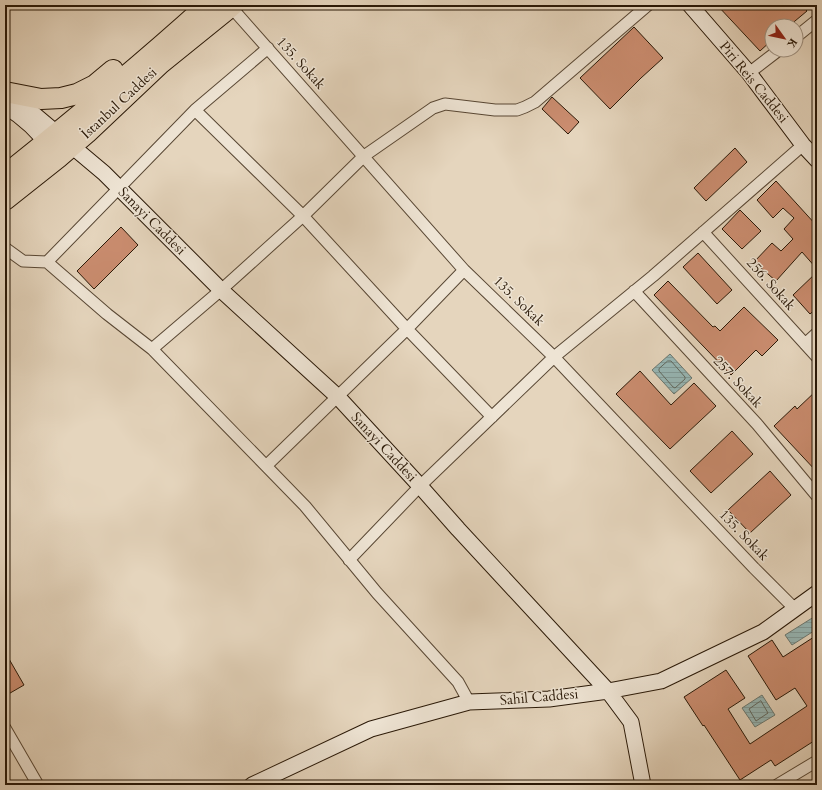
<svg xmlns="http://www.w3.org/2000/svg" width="822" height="790" viewBox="0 0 822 790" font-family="Cardo,serif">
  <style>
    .water { fill: url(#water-rules); stroke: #6b7871 }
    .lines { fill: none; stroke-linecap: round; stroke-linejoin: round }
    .shore { stroke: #60685f; stroke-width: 1 }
    .building { fill: #cb8d70; stroke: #291807 }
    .street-casing { stroke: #584734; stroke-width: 13 }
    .secondary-casing { stroke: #291807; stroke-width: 17 }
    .highway-casing { stroke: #291807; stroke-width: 22 }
    .street { stroke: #eee4d4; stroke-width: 11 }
    .secondary { stroke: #eee4d4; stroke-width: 15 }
    .highway { stroke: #e5d5bd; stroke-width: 20 }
    .labels { text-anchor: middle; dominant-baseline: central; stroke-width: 3; stroke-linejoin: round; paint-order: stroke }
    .street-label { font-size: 14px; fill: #291807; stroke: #eee4d4 }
  </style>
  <defs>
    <pattern id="water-rules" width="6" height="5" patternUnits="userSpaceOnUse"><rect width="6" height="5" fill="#97b8b7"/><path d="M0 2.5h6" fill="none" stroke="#829d9c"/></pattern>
  </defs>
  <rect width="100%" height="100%" fill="#e5d5bd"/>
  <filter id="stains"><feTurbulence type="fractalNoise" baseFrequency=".005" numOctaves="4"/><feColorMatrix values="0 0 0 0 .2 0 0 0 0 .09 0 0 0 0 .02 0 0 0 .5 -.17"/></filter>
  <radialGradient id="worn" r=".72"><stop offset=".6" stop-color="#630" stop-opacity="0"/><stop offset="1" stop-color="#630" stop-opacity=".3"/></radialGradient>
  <path class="water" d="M670 354 692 378 674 394 652 370Z
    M817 615V629L792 645 785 635Z
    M762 695 775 715 755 727 742 708Z"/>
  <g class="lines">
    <path class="shore" d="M668 361H671L685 377V379L675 388 673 387 659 371V369Z
      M761 701 768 713 756 721 749 709 759 702Z"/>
  </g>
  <path class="building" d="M717 5H802L807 11 789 26H772V40L760 51Z
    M634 27 663 58 641 78 610 109 580 78Z
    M552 97 579 122 568 134 542 109Z
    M735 148 747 162 706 201 694 188Z
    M776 181 817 226V269L802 252 776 281 754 262 772 243 781 251 793 239 784 229 794 218 783 208 773 218 757 200Z
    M740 210 761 231 742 249 722 229Z
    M121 227 138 245 94 289 77 271Z
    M698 253 732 290 717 304 683 267Z
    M817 272V308L810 314 793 295Z
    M668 281 713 327 715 326 720 331 744 307 778 340 762 356 756 350 731 375 654 295Z
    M640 371 671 405 694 383 716 406 670 449 616 394Z
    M817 390V472L774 426 795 406 797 409Z
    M732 431 753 454 711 493 690 471Z
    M770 471 791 495 750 533 728 510Z
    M817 635V739L775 766 771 760 740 780 704 725 703 726 684 697 726 670 745 698 728 709 750 744 807 706 795 688 776 700 748 656 772 640 783 657Z
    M5 652 24 685 5 696Z"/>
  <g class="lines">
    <g class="street-casing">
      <path id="street" d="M231 7 464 270 554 357 754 568 795 609
        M796 37 817 20
        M749 73 779 50
        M195 110 303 216 407 329 492 417
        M703 232 817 357
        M5 248 23 261 47 262 107 314 152 349 305 506 377 593 458 682 469 702
        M47 262 195 110 268 48
        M634 291 757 424 817 496
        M805 344 817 333
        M152 349 221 290 303 216 364 156 433 108 445 104 495 110H517L525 107 535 102 648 5
        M266 466 407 329 464 270
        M349 560 420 486 554 357 653 276 803 145
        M5 728 38 785
        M777 785 817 761"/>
    </g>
    <g class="secondary-casing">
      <path id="secondary" d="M690 5 749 73 803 145 817 160
        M7 95 23 105 104 173 221 290 338 397 420 486 458 529 608 691 631 722 643 785
        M5 106C23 117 40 133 52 150
        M252 785 371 729 469 702 549 699 608 691 661 681 763 632 817 593"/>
    </g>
    <g class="highway-casing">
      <path id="highway" d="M5 92 41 99 61 98 77 94 95 85 113 70
        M5 175C74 120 142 64 207 5
        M5 200 58 158 87 133 160 64 233 5"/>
    </g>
    <use href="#street" class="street"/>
    <use href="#secondary" class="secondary"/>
    <use href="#highway" class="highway"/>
  </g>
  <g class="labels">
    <g class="street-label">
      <text transform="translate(301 63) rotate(48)">135. Sokak</text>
      <text transform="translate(754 82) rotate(51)">Piri Reis Caddesi</text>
      <text transform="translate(119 103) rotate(-43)">İstanbul Caddesi</text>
      <text transform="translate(152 221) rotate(45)">Sanayi Caddesi</text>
      <text transform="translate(771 284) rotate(48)">256. Sokak</text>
      <text transform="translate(519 301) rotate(44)">135. Sokak</text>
      <text transform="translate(738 382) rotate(47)">257. Sokak</text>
      <text transform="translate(384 447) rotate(47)">Sanayi Caddesi</text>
      <text transform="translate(744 535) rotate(46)">135. Sokak</text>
      <text transform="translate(539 697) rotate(-5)">Sahil Caddesi</text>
    </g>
  </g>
  <rect width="822" height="790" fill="none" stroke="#e5d5bd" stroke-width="20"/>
  <rect x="6" y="6" width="810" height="778" fill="none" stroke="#291807" stroke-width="2"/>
  <rect x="10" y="10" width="802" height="770" fill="none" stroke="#291807"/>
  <g transform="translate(784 38) rotate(123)"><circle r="19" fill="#eee4d4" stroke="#9f9282"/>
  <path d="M0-3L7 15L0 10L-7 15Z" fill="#8f2418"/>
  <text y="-6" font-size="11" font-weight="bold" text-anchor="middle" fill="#291807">K</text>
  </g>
  <rect width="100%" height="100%" filter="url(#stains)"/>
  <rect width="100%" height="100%" fill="url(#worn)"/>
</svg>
